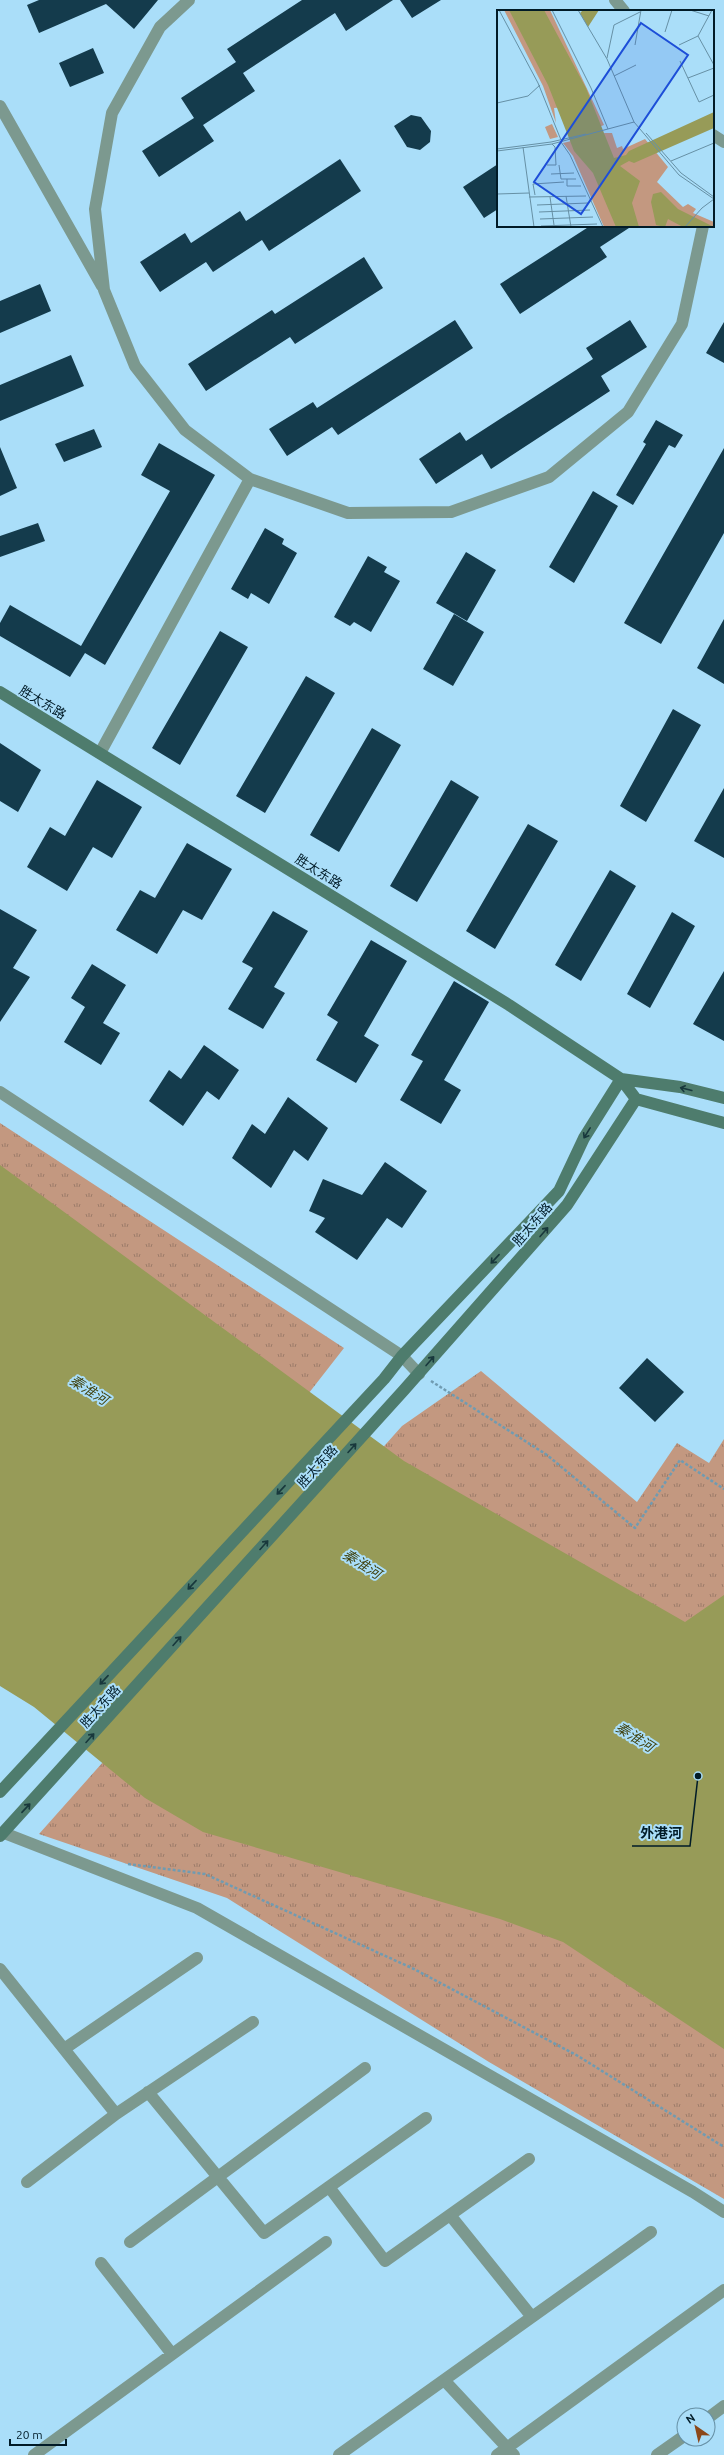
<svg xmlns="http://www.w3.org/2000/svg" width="724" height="2455" viewBox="0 0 724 2455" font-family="Ubuntu,'Noto Sans SC',sans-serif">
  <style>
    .park { fill: url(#park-tufts) }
    .water { fill: #979b58 }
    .building { fill: #143b4c }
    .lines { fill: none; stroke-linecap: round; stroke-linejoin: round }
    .path { stroke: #709bb1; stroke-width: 2.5; stroke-dasharray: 3 2; stroke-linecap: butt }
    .street { stroke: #7c998f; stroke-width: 12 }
    .secondary { stroke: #4e7c6d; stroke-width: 12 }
    .oneway { stroke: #18383c }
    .labels { text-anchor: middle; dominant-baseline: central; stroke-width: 4; stroke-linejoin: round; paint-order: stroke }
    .street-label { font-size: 13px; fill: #011b27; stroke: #aadef9 }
    .water-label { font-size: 14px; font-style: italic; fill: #40410d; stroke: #aadef9 }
    .inset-road { fill: none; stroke: #6690a5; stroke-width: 1 }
    .view { fill: #1d4ed8; fill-opacity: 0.15; stroke: #1d4ed8; stroke-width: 2 }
    .inset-edge { fill: none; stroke: #011b27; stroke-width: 2 }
    .leader { fill: none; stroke: #011b27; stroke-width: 1.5 }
    .callout-dot { fill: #011b27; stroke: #aadef9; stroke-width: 1.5 }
    .callout-label { font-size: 14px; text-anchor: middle; font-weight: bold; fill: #011b27; stroke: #aadef9; stroke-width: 4; stroke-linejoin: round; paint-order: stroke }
  </style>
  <defs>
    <pattern id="park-tufts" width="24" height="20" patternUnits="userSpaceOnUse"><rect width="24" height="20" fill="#c39880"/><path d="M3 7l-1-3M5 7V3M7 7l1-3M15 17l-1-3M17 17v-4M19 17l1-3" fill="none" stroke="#9c7b69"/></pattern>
  </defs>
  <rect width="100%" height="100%" fill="#aadef9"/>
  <path class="park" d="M0 1123 344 1348 298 1407 0 1271Z
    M481 1371 637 1502 677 1443 709 1463 724 1439V2199L489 2062 227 1898 39 1834 402 1426Z"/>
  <path class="water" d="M0 1165 404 1461 685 1622 724 1595V2049L563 1942 500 1919 203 1832 145 1798 34 1707 0 1686Z"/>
  <path class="building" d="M39 0H158L134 29 106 4 39 33 27 5Z
    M302 0H393L346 31 335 13 243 73 255 91 203 125 214 141 159 177 142 151 194 118 181 98 236 62 227 49Z
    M400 0H441L412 18Z
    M93 48 104 73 70 87 59 63Z
    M411 115 421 117 431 131 430 142 420 150 407 147 394 126Z
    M340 159 361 191 269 251 262 240 213 272 206 262 160 292 140 262 185 233 191 243 240 211 246 221Z
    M498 164V209L484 218 463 187Z
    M590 226H632L600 247 607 257 520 314 500 284Z
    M364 257 383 288 295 344 290 337 206 391 188 364 272 310 275 314Z
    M40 284 51 311 0 333V301Z
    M455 320 473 348 338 435 332 427 287 456 269 429 313 402 317 408Z
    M630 320 647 347 601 376 610 391 491 469 482 454 436 484 419 459 460 432 466 441 593 359 586 348Z
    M724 322V363L706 353Z
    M71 355 84 386 0 421V385Z
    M656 420 683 435 675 448 669 445 633 505 616 495 646 444 643 442Z
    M94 429 102 447 64 462 55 444Z
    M159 443 215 475 105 665 85 653 70 677 0 636V623L10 605 81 646 170 491 141 475Z
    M0 447 17 488 0 496Z
    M724 448V533L661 644 624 623Z
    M593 491 618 506 574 583 549 567Z
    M38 523 45 541 0 557V536Z
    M265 528 284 539 282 544 297 553 269 604 251 593 248 599 231 589Z
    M466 552 496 570 467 621 436 603Z
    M368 556 387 567 384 572 400 581 371 632 354 622 350 626 334 617Z
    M454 614 484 632 453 686 423 669Z
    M724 619V684L697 668Z
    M220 631 248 647 180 765 152 748Z
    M306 676 335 693 265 813 236 796Z
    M673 709 701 725 646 822 620 806Z
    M372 728 401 745 339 852 310 835Z
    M0 743 41 770 18 812 0 801Z
    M97 780 142 807 112 858 93 847 67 891 27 867 50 827 65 836Z
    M451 780 479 797 417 902 390 886Z
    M724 788V858L694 841Z
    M528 824 558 841 495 949 466 931Z
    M187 843 232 869 202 920 183 910 157 954 116 930 140 890 155 898Z
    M610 870 636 886 581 981 555 965Z
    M0 909 37 930 13 968 30 977 0 1022Z
    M273 911 308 931 274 987 285 993 263 1029 228 1009 253 968 242 962Z
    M672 912 695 926 650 1008 627 994Z
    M371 940 407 961 364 1036 379 1045 356 1083 316 1060 338 1022 327 1015Z
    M92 964 126 985 103 1023 120 1033 101 1065 64 1042 85 1007 71 998Z
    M724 971V1041L693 1024Z
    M454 981 489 1002 444 1080 461 1090 441 1124 400 1100 423 1061 411 1055Z
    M204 1045 239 1070 219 1100 207 1091 183 1126 149 1101 169 1070 181 1079Z
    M288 1097 328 1128 308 1161 294 1150 271 1188 232 1158 252 1124 265 1134Z
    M385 1162 427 1191 402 1228 387 1218 357 1260 315 1232 325 1218 309 1211 323 1179 362 1195Z
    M647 1358 684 1392 655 1422 619 1388Z"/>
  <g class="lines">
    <path class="path" d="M431 1381 547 1455 635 1528 680 1460 724 1489
      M128 1864 205 1874 414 1969 578 2056 724 2147"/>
    <path class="street" d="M189 0 160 27 112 113 95 209 104 290 135 366 185 430 250 479 348 513 451 512 549 477 628 412 682 324 703 226
      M615 0 624 11
      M0 106 102 286
      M713 135 724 142
      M100 753 250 479
      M0 1092 402 1356 419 1374
      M4 1833 197 1908 693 2192 724 2212
      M0 1969 116 2114 27 2182
      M64 2049 197 1958
      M148 2092 264 2233 426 2118
      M116 2114 253 2022
      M329 2187 385 2261 529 2159
      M450 2215 532 2317
      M130 2242 365 2068
      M101 2263 172 2354
      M444 2380 514 2455
      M708 2418 724 2406
      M34 2455 326 2242
      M339 2455 651 2232
      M497 2455 724 2290
      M657 2455 684 2436"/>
    <path class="secondary" d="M0 692 509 1005 621 1079 636 1099 724 1123
      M0 1792 384 1379 402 1356 559 1191 584 1138 621 1079 680 1087 724 1098
      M0 1836 404 1390 567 1205 636 1099"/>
  </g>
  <defs><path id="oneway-shaft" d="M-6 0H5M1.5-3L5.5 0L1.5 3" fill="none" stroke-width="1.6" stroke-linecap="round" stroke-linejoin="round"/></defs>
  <g class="oneway">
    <use href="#oneway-shaft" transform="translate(686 1089) rotate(-166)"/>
    <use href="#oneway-shaft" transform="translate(587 1133) rotate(122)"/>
    <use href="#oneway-shaft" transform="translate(544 1232) rotate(-49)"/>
    <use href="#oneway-shaft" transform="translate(495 1259) rotate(133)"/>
    <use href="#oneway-shaft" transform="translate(430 1361) rotate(-49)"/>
    <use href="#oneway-shaft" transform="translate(352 1448) rotate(-48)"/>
    <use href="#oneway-shaft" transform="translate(281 1490) rotate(133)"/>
    <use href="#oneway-shaft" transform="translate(264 1545) rotate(-48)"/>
    <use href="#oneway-shaft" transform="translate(192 1585) rotate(133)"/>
    <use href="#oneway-shaft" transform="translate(177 1641) rotate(-48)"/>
    <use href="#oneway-shaft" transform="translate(104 1680) rotate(133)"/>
    <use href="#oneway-shaft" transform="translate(90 1738) rotate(-48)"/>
    <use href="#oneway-shaft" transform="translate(26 1808) rotate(-47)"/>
  </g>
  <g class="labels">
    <g class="street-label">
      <text transform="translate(43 702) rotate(31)">胜太东路</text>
      <text transform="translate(319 871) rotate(32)">胜太东路</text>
      <text transform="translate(532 1224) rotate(-49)">胜太东路</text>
      <text transform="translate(317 1466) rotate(-48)">胜太东路</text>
      <text transform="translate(100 1706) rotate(-48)">胜太东路</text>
    </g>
    <g class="water-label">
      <text transform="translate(89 1390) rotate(32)">秦淮河</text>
      <text transform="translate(362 1564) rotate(32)">秦淮河</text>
      <text transform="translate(635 1737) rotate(32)">秦淮河</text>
    </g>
  </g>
  <g transform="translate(497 10)">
    <rect width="217" height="217" fill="#aadef9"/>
    <path d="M7 0H53L107 115 102 117 93 95 57 98 59 113 46 76ZM55 114 61 127 53 129 48 117ZM108 123H115L120 138 125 136 126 139 148 129 171 157 160 172 186 197 191 194 199 199 196 203 217 212V217H107L76 146 66 133Z" fill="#c39880"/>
    <path d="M12 0H47L89 78 117 148 129 145 132 141 217 102V118L137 153 132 151 123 156 143 171 135 193 142 217H119L96 163 77 141 51 75ZM86 0H102L91 17 83 3ZM164 182 181 199 217 217H186L171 209 168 217 159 215 154 192 156 184Z" fill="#979b58"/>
    <path class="inset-road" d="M2 0 41 73 64 130M55 0 94 78 111 119M81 0 110 49 137 112M193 0 212 6M168 22 175 0M201 26 217 55M138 35 144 0M182 35 201 26 215 0M110 48 117 15 143 2M183 51 202 92 217 85M117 66 139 55M191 68 217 58M0 93 31 86 43 75M149 123 184 163 217 187M64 132 73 145 106 217M26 137 37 217M0 139 54 132 89 124M0 141 55 134 137 112 182 165 217 189M174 151 217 133M50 155H59L58 137 55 134M62 155 64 169H79M54 164 77 163M70 169V176H84M0 184 32 183M38 185 36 174 67 172M69 186 74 217M32 187 89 186M53 187 57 215M40 195 91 193M42 202 93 200M43 209 96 207M44 216 100 214M188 217 205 198 217 189"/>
    <path class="view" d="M144 13 191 45 84 204 37 172Z"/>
    <rect width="217" height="217" class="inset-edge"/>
  </g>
  <path class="leader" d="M698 1776L690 1846H632"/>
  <circle class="callout-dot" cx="698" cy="1776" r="4"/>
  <g class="callout-label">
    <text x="661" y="1838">外港河</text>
  </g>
  <g transform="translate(696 2427) rotate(326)"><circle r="19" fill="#aadef9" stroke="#6690a5"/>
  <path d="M0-3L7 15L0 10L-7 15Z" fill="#8c481a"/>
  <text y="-6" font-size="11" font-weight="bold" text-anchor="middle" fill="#011b27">N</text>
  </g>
  <path d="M10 2439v6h56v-6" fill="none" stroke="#011b27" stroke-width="2"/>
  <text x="16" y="2439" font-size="12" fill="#011b27" stroke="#aadef9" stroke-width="3" paint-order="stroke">20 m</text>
</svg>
